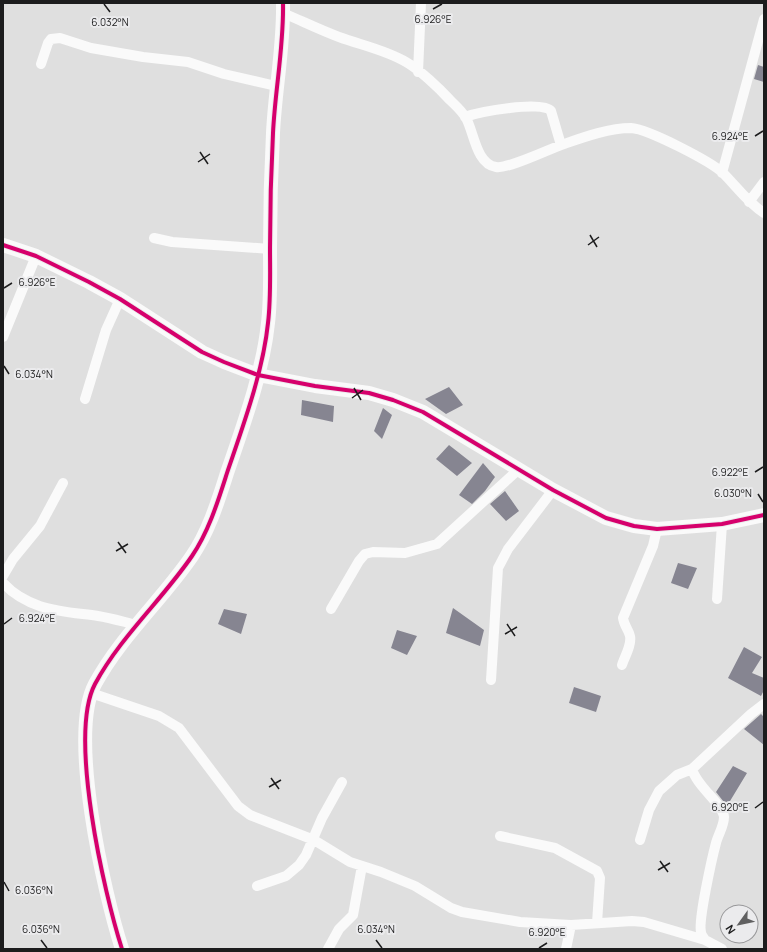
<svg xmlns="http://www.w3.org/2000/svg" width="767" height="952" viewBox="0 0 767 952" font-family="Manrope,sans-serif">
  <style>
    .building { fill: #868591 }
    .lines { fill: none; stroke-linecap: round; stroke-linejoin: round }
    .street { stroke: #fafafa; stroke-width: 10 }
    .secondary { stroke: #fafafa; stroke-width: 14 }
    .cycleway-casing { stroke: #ebebed; stroke-width: 6 }
    .cycleway { stroke: #d6006c; stroke-width: 4 }
    .ticks { fill: none; stroke: #1c1c1d; stroke-width: 1.5 }
    .ticks-label { font-size: 10px; text-anchor: middle; fill: #1c1c1d; stroke: #ebebed; stroke-width: 4; stroke-linejoin: round; paint-order: stroke }
  </style>
  <rect width="100%" height="100%" fill="#dfdfdf"/>
  <path class="building" d="M758 65 764 67V82L754 79Z
    M449 387 463 405 446 414 425 399Z
    M302 400 334 406 333 422 301 415Z
    M383 408 392 415 382 439 374 431Z
    M449 445 472 463 457 476 436 459Z
    M483 463 495 477 485 491 472 504 459 495Z
    M505 491 519 511 506 521 490 504Z
    M678 563 697 568 688 589 671 583Z
    M453 608 484 630 480 646 446 633Z
    M224 609 247 614 241 634 218 624Z
    M397 630 417 636 407 655 391 648Z
    M744 647 762 657 752 673 764 678V690L761 696 728 678Z
    M574 687 601 696 596 712 569 703Z
    M761 714 764 717V745L744 729Z
    M733 766 747 773 727 806 716 792Z"/>
  <g class="lines">
    <path class="street" d="M283 13C302 21 320 30 339 37 361 45 386 50 406 62 420 70 439 88 450 100 455 105 462 111 466 118 474 132 476 164 496 167 509 169 549 149 564 144 584 137 609 128 631 128 648 129 710 161 723 173 737 187 747 202 764 213
      M41 64 48 43 51 39 60 38 91 48 143 57 188 62 224 74 276 86
      M418 72 421 3
      M465 117C479 112 542 100 551 111L561 145
      M722 173 764 19
      M749 202 764 182
      M154 238 172 242 270 249
      M3 337 36 256
      M85 399 106 330 120 299
      M3 576 13 559 40 526 63 483
      M3 583C29 611 63 611 98 616 111 618 124 622 137 625
      M717 599 722 524
      M331 609 359 561 365 554 373 552 405 553 437 544 519 469
      M622 665C624 658 632 645 630 636 629 630 624 626 623 618L653 546 657 529
      M491 680 498 568 508 549 553 490
      M91 693 159 716 179 728 238 806 250 815 314 840 350 862 381 872 415 886 451 908 462 912 520 922 571 925 632 921 644 922 705 940 722 949
      M692 769C697 787 723 804 724 817 724 826 718 835 716 843 712 858 698 921 701 932 701 935 704 938 705 940
      M500 836 555 848 597 871 600 878 597 923
      M640 840 649 810 659 791 677 775 692 769 751 714 764 704
      M257 886 286 876 299 865 306 855 322 818 342 782
      M328 949 339 929 353 915 362 866
      M566 949 571 925"/>
    <path class="secondary" d="M3 245 36 256 89 282 120 299 202 352 224 362 258 375 315 386 369 393 393 400 423 412 553 490 606 518 634 526 657 529 722 524 764 515
      M122 949C104 893 68 735 95 684 121 636 162 600 192 556 209 531 218 501 227 473 243 426 263 372 268 323 271 298 270 273 270 248 270 210 271 171 273 133 275 90 284 46 283 3"/>
    <g class="cycleway-casing">
      <path id="cycleway" d="M3 245 36 256 89 282 120 299 202 352 224 362 258 375 315 386 369 393 393 400 423 412 553 490 606 518 634 526 657 529 722 524 764 515
        M122 949C104 893 68 735 95 684 121 636 162 600 192 556 209 531 218 501 227 473 243 426 263 372 268 323 271 298 270 273 270 248 270 210 271 171 273 133 275 90 284 46 283 3"/>
    </g>
    <use href="#cycleway" class="cycleway"/>
  </g>
  <path class="ticks" d="M104 4 110 12M433 9 442 4M755 136 763 131M200 152 208 164M198 162 210 154M590 235 597 247M588 245 599 237M4 288 12 283M4 366 9 374M354 388 361 400M352 398 363 390M755 472 763 467M758 494 763 502M118 542 126 553M116 551 128 544M4 624 12 618M507 624 515 636M505 634 517 627M271 778 279 789M269 787 281 780M755 808 763 802M660 861 668 872M658 870 670 863M4 882 9 891M41 940 47 948M376 940 382 948M539 948 547 943"/>
  <g class="ticks-label">
    <text x="433" y="23">6.926°E</text>
    <text x="110" y="26">6.032°N</text>
    <text x="730" y="140">6.924°E</text>
    <text x="37" y="286">6.926°E</text>
    <text x="34" y="378">6.034°N</text>
    <text x="730" y="476">6.922°E</text>
    <text x="733" y="497">6.030°N</text>
    <text x="37" y="622">6.924°E</text>
    <text x="730" y="811">6.920°E</text>
    <text x="34" y="894">6.036°N</text>
    <text x="41" y="933">6.036°N</text>
    <text x="376" y="933">6.034°N</text>
    <text x="547" y="936">6.920°E</text>
  </g>
  <rect width="767" height="952" fill="none" stroke="#1c1c1d" stroke-width="8"/>
  <g transform="translate(739 924) rotate(237)"><circle r="19" fill="#ebebed" stroke="#98989a"/>
  <path d="M0-3L7 15L0 10L-7 15Z" fill="#606061"/>
  <text y="-6" font-size="11" font-weight="bold" text-anchor="middle" fill="#1c1c1d">N</text>
  </g>
</svg>
